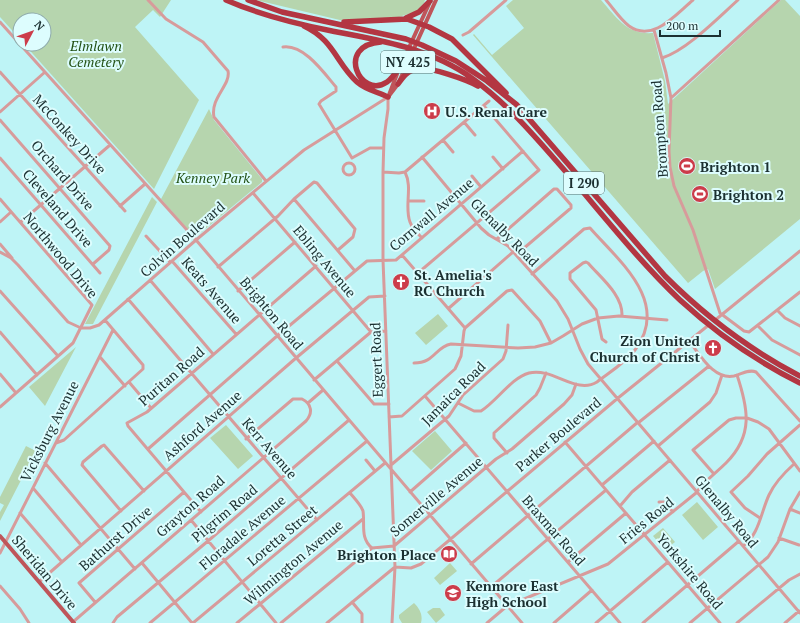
<svg xmlns="http://www.w3.org/2000/svg" width="800" height="623" viewBox="0 0 800 623" font-family="'PT Serif',serif">
  <style>
    .green { fill: #b6d5ae }
    .lines { fill: none; stroke-linecap: round; stroke-linejoin: round }
    .minor { stroke: #d79b9b; stroke-width: 3 }
    .major { stroke: #bf555a; stroke-width: 4 }
    .highway { stroke: #b33642; stroke-width: 5.5 }
    .labels { text-anchor: middle; dominant-baseline: central; stroke-width: 4; stroke-linejoin: round; paint-order: stroke }
    .shield { fill: #ddfdfe; stroke: #556e6e; stroke-width: 1 }
    .shield-label { font-size: 13px; font-weight: bold; fill: #1b3031 }
    .park-label { font-size: 14px; font-style: italic; fill: #225114; stroke: #ddfdfe }
    .poi-label { font-size: 14px; font-weight: bold; fill: #1b3031; stroke: #ddfdfe; text-anchor: start }
    .street-label { font-size: 14px; fill: #1b3031; stroke: #ddfdfe }
  </style>
  <rect width="100%" height="100%" fill="#bef4f6"/>
  <path class="green" d="M0 0H171L160 17 153 10 135 27 199 100 154 189 24 44H44V20H20V39L0 17Z
    M256 0H425L424 3 417 11 399 17 344 21Z
    M513 0H601C617 18 627 35 653 33L665 81 668 104 781 0H785L800 16V219L715 289 708 269 703 271 688 283 473 35 474 34 492 55 524 28 506 6Z
    M209 109 214 120 262 179V182L198 235H193L161 199Z
    M152 197 157 202 93 324H85Z
    M438 314 448 326 426 345 415 333Z
    M76 347 45 406 29 387Z
    M226 425 253 456 238 469 210 438Z
    M435 431 452 451 431 470 412 451Z
    M26 446 36 451 0 521V512L4 505 0 503V497Z
    M697 502 718 527 703 540 682 515Z
    M663 528 675 542 665 550 653 536Z
    M450 563 457 571 440 585 434 578Z
    M414 603C420 609 423 615 421 623H402L399 618V615Z
    M433 608H440L445 615 436 623 427 612Z"/>
  <g class="lines">
    <path class="minor" d="M148 0 166 19 203 42 228 71C231 85 210 98 214 117L266 181
      M606 0C613 8 620 19 629 26 653 43 676 14 693 0
      M0 22 196 240 522 623
      M654 30 666 73 671 98 669 151 670 167 674 186 693 230 720 313 744 331 749 332 800 292
      M463 35 469 32 506 0
      M283 47C304 44 324 73 336 87V91L321 101 319 104 352 158
      M662 58C687 50 718 18 738 0
      M0 72 125 211
      M388 97V109L384 138 383 172V260L395 567 392 623
      M671 98 779 0
      M0 112 45 72
      M0 120 110 246 109 250 93 264
      M464 122 475 135
      M443 140 453 152
      M422 157 481 228 489 235 508 246 557 301 568 319 580 349 588 364 800 613
      M493 157 503 169
      M0 158 100 273
      M352 158 370 148H383
      M343 169a6 6 0 1 1 12 0a6 6 0 1 1-12 0Z
      M383 172 399 173 405 172 489 101
      M405 172C413 188 404 206 410 222 412 228 417 233 422 238
      M472 176 481 187
      M253 193 371 332 386 331
      M0 199 92 305 73 343 0 407
      M294 199 355 271
      M409 201H424
      M120 206 145 184
      M0 222 11 212
      M21 222 110 145
      M146 236 170 262
      M497 239 554 189H557L571 205V208L516 255
      M0 244 12 258
      M0 252 11 258 18 265 68 322 81 328H90L99 325 196 240 304 150 388 97
      M402 255 465 328
      M172 261 236 334
      M218 267 278 216 294 199 314 182 317 183 355 229 353 237 338 250
      M418 273 539 170 484 106
      M150 280 213 354
      M0 291 58 356
      M238 291 295 242
      M128 299 317 520
      M449 308 513 252
      M778 311 785 318 800 326
      M714 321 800 251
      M758 326 772 340 800 355
      M465 328 507 291 512 290 540 321 551 343
      M0 332 37 375
      M689 341C700 354 713 380 734 376 742 374 749 369 756 372L800 421
      M606 342 602 339 596 310 570 279V273L583 263 586 262 588 263C601 278 623 295 622 316
      M100 357 125 386
      M337 361 374 404H389
      M414 363C435 363 435 347 451 344L518 348 535 347 551 343 563 336 582 324 598 318 619 316 667 320
      M0 374 16 393
      M314 380 371 332
      M129 382 151 408
      M425 396 620 623
      M308 403 323 390
      M458 403 474 411H481C497 401 511 378 529 373 553 367 576 395 597 382 610 372 625 363 635 350 671 302 619 261 590 228L584 229 532 274
      M389 417 402 416 455 369 461 356 464 331 465 328
      M638 423 709 366
      M565 442 720 623
      M56 443 64 440 143 369V365L105 320
      M658 446 710 402 716 393 722 375
      M148 449 277 336 367 261 396 260 523 151
      M507 453 494 438V433L536 395 540 388 546 373
      M366 460 375 471
      M45 463 135 569
      M391 465 449 416 463 395 503 359 506 351 508 325
      M714 474 693 450 729 420 736 418H747L758 422 769 429 800 471
      M602 485 654 441
      M33 488 81 545
      M410 492 466 443
      M350 493C354 498 361 505 363 511 365 525 360 538 372 548
      M659 502H664L673 512
      M620 506 632 492 670 460
      M790 509 800 513
      M121 511 82 465 83 462 102 446 104 445 144 491
      M201 512 128 426 127 423 147 412 316 266
      M20 513 62 562
      M760 518 745 508 731 492 748 476 767 454 800 425
      M191 520 276 623
      M779 538 799 545
      M743 546C759 535 761 512 769 495 775 482 784 473 794 464
      M0 553 113 330
      M568 562 626 513
      M142 563 192 623
      M471 564 638 422
      M39 582 296 358 369 297 385 296
      M0 586 20 609 29 623
      M491 587 606 490
      M95 602 79 583 184 492
      M352 602 362 614V623
      M73 622 306 421C313 413 312 404 302 399H293L246 439
      M113 623 117 617 208 541 349 420
      M150 623 367 441
      M193 623 385 463
      M237 623 363 519
      M281 623 372 548 394 546 496 459 512 449 564 404 572 395 576 384
      M327 623 395 567 411 568 421 564 618 398 710 324
      M487 623 507 606 608 564 696 493C704 481 716 473 726 463 754 435 748 408 737 375
      M554 623 592 590
      M596 623 668 562
      M643 623 739 541
      M690 623 768 557 778 542 790 509 800 492
      M737 623 789 580 800 574
      M785 623 799 611"/>
    <path class="major" d="M400 67 429 4
      M389 95 397 74
      M388 97 398 84 436 0
      M0 536 74 623"/>
    <path class="highway" d="M226 0C260 15 297 24 332 31 381 40 432 49 473 79 509 105 537 139 566 172 603 215 639 261 680 300 716 333 756 361 800 383
      M248 0 282 12 406 39 422 45 456 61 487 81 517 105 665 276C705 316 750 350 800 376
      M406 18 419 12 430 1
      M344 22 407 19 429 27 452 39 506 93
      M304 26C334 40 336 63 357 82 366 90 378 92 388 97
      M381 42C335 45 360 100 387 82 393 78 397 71 401 65
      M398 84C403 77 408 70 417 69 429 66 467 80 478 86"/>
  </g>
  <defs>
    <g id="hospital-disc" transform="scale(0.9)"><circle r="9.5" fill="#cc3c4a" stroke="#ddfdfe"/><path d="M-5-5h3v3.5h4V-5h3V5h-3V1.5h-4V5h-3Z" fill="#fff"/></g>
    <g id="stadium-disc" transform="scale(0.9)"><circle r="9.5" fill="#cc3c4a" stroke="#ddfdfe"/><path d="M0-5a6.5 5 0 1 0 0 10a6.5 5 0 1 0 0-10ZM-3.5-1.8h7v3.6h-7Z" fill="#fff"/></g>
    <g id="church-disc" transform="scale(0.9)"><circle r="9.5" fill="#cc3c4a" stroke="#ddfdfe"/><path d="M-1.2-6h2.4v3.5h3.3v2.4h-3.3V6h-2.4V-.1h-3.3v-2.4h3.3Z" fill="#fff"/></g>
    <g id="library-disc" transform="scale(0.9)"><circle r="9.5" fill="#cc3c4a" stroke="#ddfdfe"/><path d="M-6-4Q-3-5.5-.7-3.5V5Q-3 3-6 4ZM6-4Q3-5.5 .7-3.5V5Q3 3 6 4Z" fill="#fff"/></g>
    <g id="school-disc" transform="scale(0.9)"><circle r="9.5" fill="#cc3c4a" stroke="#ddfdfe"/><path d="M0-5L7-2L0 1L-7-2ZM-4 1L0 2.5L4 1V4Q0 6-4 4Z" fill="#fff"/></g>
  </defs>
  <g fill-rule="evenodd">
    <use href="#hospital-disc" x="432" y="111"/>
    <use href="#stadium-disc" x="687" y="166"/>
    <use href="#stadium-disc" x="700" y="194"/>
    <use href="#church-disc" x="401" y="282"/>
    <use href="#church-disc" x="713" y="348"/>
    <use href="#library-disc" x="449" y="554"/>
    <use href="#school-disc" x="453" y="593"/>
  </g>
  <g class="labels">
    <g class="shield">
      <rect x="381" y="51" width="54" height="22" rx="3"/>
      <rect x="564" y="172" width="40" height="22" rx="3"/>
    </g>
    <g class="shield-label">
      <text x="408" y="62">NY 425</text>
      <text x="584" y="183">I 290</text>
    </g>
    <g class="park-label">
      <text x="96" y="45">Elmlawn<tspan x="96" dy="16">Cemetery</tspan></text>
      <text x="213" y="177">Kenney Park</text>
    </g>
    <g class="poi-label">
      <text x="445" y="111">U.S. Renal Care</text>
      <text x="700" y="166">Brighton 1</text>
      <text x="713" y="194">Brighton 2</text>
      <text x="414" y="274">St. Amelia's<tspan x="414" dy="16">RC Church</tspan></text>
      <text x="700" y="340" text-anchor="end">Zion United<tspan x="700" dy="16">Church of Christ</tspan></text>
      <text x="436" y="554" text-anchor="end">Brighton Place</text>
      <text x="466" y="585">Kenmore East<tspan x="466" dy="16">High School</tspan></text>
    </g>
    <g class="street-label">
      <text transform="translate(659 129) rotate(-94)">Brompton Road</text>
      <text transform="translate(70 134) rotate(48)">McConkey Drive</text>
      <text transform="translate(63 175) rotate(49)">Orchard Drive</text>
      <text transform="translate(58 208) rotate(49)">Cleveland Drive</text>
      <text transform="translate(431 214) rotate(-40)">Cornwall Avenue</text>
      <text transform="translate(505 232) rotate(45)">Glenalby Road</text>
      <text transform="translate(182 239) rotate(-41)">Colvin Boulevard</text>
      <text transform="translate(61 255) rotate(50)">Northwood Drive</text>
      <text transform="translate(325 261) rotate(50)">Ebling Avenue</text>
      <text transform="translate(212 290) rotate(49)">Keats Avenue</text>
      <text transform="translate(272 313) rotate(50)">Brighton Road</text>
      <text transform="translate(376 360) rotate(-92)">Eggert Road</text>
      <text transform="translate(171 376) rotate(-41)">Puritan Road</text>
      <text transform="translate(453 393) rotate(-45)">Jamaica Road</text>
      <text transform="translate(202 425) rotate(-41)">Ashford Avenue</text>
      <text transform="translate(49 431) rotate(-63)">Vicksburg Avenue</text>
      <text transform="translate(558 434) rotate(-40)">Parker Boulevard</text>
      <text transform="translate(270 448) rotate(49)">Kerr Avenue</text>
      <text transform="translate(436 496) rotate(-40)">Somerville Avenue</text>
      <text transform="translate(190 506) rotate(-41)">Grayton Road</text>
      <text transform="translate(727 511) rotate(50)">Glenalby Road</text>
      <text transform="translate(224 513) rotate(-40)">Pilgrim Road</text>
      <text transform="translate(646 520) rotate(-39)">Fries Road</text>
      <text transform="translate(554 530) rotate(49)">Braxmar Road</text>
      <text transform="translate(242 532) rotate(-40)">Floradale Avenue</text>
      <text transform="translate(282 535) rotate(-40)">Loretta Street</text>
      <text transform="translate(115 538) rotate(-41)">Bathurst Drive</text>
      <text transform="translate(293 562) rotate(-40)">Wilmington Avenue</text>
      <text transform="translate(690 571) rotate(50)">Yorkshire Road</text>
      <text transform="translate(45 572) rotate(50)">Sheridan Drive</text>
    </g>
  </g>
  <g transform="translate(32 32) rotate(49)"><circle r="19" fill="#ddfdfe" stroke="#8fabac"/>
  <path d="M0-3L7 15L0 10L-7 15Z" fill="#cc3c4a"/>
  <text y="-6" font-size="11" font-weight="bold" text-anchor="middle" fill="#1b3031">N</text>
  </g>
  <path d="M660 30v6h60v-6" fill="none" stroke="#1b3031" stroke-width="2"/>
  <text x="666" y="30" font-size="12" fill="#1b3031" stroke="#ddfdfe" stroke-width="3" paint-order="stroke">200 m</text>
</svg>
